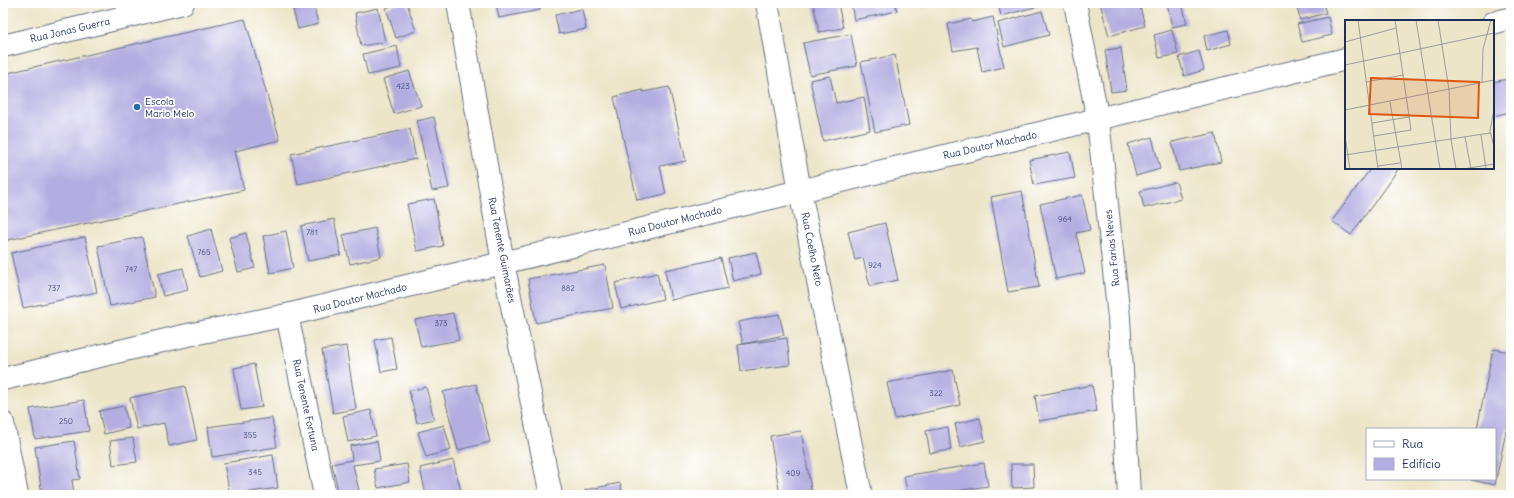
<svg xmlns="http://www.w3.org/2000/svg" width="1514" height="498" viewBox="0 0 1514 498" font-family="Delius,sans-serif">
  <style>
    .building { fill: #b4ade1 }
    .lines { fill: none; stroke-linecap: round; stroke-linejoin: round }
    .minor-casing { stroke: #646f83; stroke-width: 24 }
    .minor { stroke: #fff; stroke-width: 22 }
    .poi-dot { fill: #1f6fb2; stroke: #fff; stroke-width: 1.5 }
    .labels { text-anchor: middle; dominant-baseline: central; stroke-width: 3.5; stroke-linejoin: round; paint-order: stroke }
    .number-label { font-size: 8px; fill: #414e7f }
    .street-label { font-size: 10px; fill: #1b2f5e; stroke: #fff }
    .poi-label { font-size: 10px; fill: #1b2f5e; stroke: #fff; text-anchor: start }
    .inset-road { fill: none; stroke: #989c9e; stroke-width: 1 }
    .view { fill: #de5710; fill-opacity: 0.15; stroke: #de5710; stroke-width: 2 }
    .inset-edge { fill: none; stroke: #1b2f5e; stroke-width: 2 }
  </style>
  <rect width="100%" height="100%" fill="#fff"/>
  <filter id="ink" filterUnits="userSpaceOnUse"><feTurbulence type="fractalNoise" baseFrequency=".025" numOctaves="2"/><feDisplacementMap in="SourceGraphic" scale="8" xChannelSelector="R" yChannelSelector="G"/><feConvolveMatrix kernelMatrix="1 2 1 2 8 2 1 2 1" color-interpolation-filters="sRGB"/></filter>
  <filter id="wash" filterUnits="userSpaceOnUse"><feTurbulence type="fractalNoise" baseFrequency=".012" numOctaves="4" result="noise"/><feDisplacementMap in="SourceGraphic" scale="16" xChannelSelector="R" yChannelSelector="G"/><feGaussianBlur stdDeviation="0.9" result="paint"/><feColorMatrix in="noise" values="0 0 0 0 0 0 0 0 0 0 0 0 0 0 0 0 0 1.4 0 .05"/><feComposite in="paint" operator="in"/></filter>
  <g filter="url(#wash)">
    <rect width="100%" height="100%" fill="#ece5c8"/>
    <g id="blocks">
      <path class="building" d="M399 3H407L416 31 396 38 386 8Z
        M496 3H539L540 10 499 18Z
        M813 3H838L843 28 819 32Z
        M851 3H895L897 11 854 20Z
        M920 3H938V4L921 7Z
        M998 3H1038L1039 6 1001 16Z
        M1100 3H1139L1145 26 1109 36Z
        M1167 3H1182L1187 24 1172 27Z
        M1296 3H1323L1326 13 1300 20Z
        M314 6 318 24 298 29 293 10Z
        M378 8 385 42 361 46 355 13Z
        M582 9 586 29 559 34 555 15Z
        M1042 11 1049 35 1004 47 998 23Z
        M993 17 1004 67 982 72 977 47 953 51 948 24 971 19 972 22Z
        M1328 17 1332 35 1302 42 1297 24Z
        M245 19 280 140 235 151 244 190 3 241V74Z
        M1172 30 1178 54 1159 58 1154 35Z
        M1228 30 1231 44 1207 51 1204 36Z
        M851 34 857 66 810 75 803 43Z
        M397 46 401 68 368 75 363 54Z
        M1121 48 1127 90 1111 92 1105 50Z
        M1199 51 1204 70 1184 76 1179 57Z
        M895 55 909 125 875 132 861 62Z
        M409 71 421 106 394 114 383 79Z
        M830 76 836 103 864 97 870 130 823 141 810 80Z
        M1508 79 1511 92V112L1493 116V82Z
        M669 87 686 161 660 166 666 194 637 200 614 97 643 90V92Z
        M434 117 449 188 432 191 417 121Z
        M410 129 416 159 298 184 291 154Z
        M1215 133 1221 162 1179 171 1172 142Z
        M1152 137 1160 169 1136 176 1128 144Z
        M1070 152 1075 178 1034 185 1029 160Z
        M1371 168H1399L1351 235 1332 221Z
        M1176 182 1181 199 1144 208 1140 191Z
        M1022 191 1039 287 1008 292 991 197Z
        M1082 195 1090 230 1076 233 1085 273 1056 279 1040 204Z
        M434 199 443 246 417 251 407 204Z
        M334 219 341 255 308 261 301 226Z
        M885 223 898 280 870 286 863 258 855 260 848 232Z
        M375 228 381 257 350 264 343 235Z
        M211 229 222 271 200 277 188 236Z
        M286 231 293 268 270 273 263 236Z
        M246 233 255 268 238 272 229 238Z
        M85 237 97 292 23 308 11 253Z
        M142 237 155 297 110 306 98 246Z
        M756 252 761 274 733 281 728 258Z
        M721 258 728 288 671 300 665 270Z
        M605 265 613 308 536 323 528 279Z
        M183 268 188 290 163 296 158 274Z
        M657 273 663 299 621 309 615 283Z
        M453 313 459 340 421 347 415 320Z
        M779 314 784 335 743 344 738 322Z
        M391 337 397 369 381 372 375 340Z
        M787 338 790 365 741 371 738 345Z
        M346 346 356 409 333 413 322 350Z
        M1493 349 1511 352V407L1495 485 1471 480 1495 479V429H1477Z
        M254 364 262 407 241 410 234 368Z
        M953 370 960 405 895 419 887 383Z
        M476 384 490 442 458 450 443 392Z
        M1092 385 1097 411 1039 421 1035 396Z
        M185 386 197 440 169 446 164 423 137 429 130 398Z
        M426 387 434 419 417 423 409 391Z
        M84 400 89 431 35 439 30 409Z
        M124 406 129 428 104 434 99 411Z
        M371 410 376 436 348 442 343 416Z
        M272 418 277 447 212 457 208 427Z
        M980 418 985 441 960 447 955 424Z
        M444 425 451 450 426 457 418 432Z
        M948 427 951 450 930 453 926 431Z
        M801 431 812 495H780L770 436Z
        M133 438 137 462 113 465 110 441Z
        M74 441 80 479 72 480 74 495H42L35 447Z
        M377 441 380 461 353 465 360 495H339L332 464 352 460 350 446Z
        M273 455 278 488 230 495 224 463Z
        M453 460 462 495H426L420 468Z
        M984 463 988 486 931 495H908L904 476Z
        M407 464 410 482 378 488 374 469Z
        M1011 464H1033L1034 487 1012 488Z
        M620 483 623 495H586L585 490Z"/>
    </g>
  </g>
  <g filter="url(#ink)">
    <use href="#blocks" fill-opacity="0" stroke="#646f83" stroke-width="1"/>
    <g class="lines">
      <g class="minor-casing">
        <path id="minor" d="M458 3 503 263 551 495
          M767 3 800 191 861 495
          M1075 3 1098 120 1119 318 1129 495
          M1493 23 1511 18
          M3 46 183 3
          M287 315 325 495
          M3 379 183 336 287 315 1346 59
          M3 423 17 495"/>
      </g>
      <use href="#minor" class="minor"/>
    </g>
  </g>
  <circle class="poi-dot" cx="137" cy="107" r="4"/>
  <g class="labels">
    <g class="number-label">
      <text x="403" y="86">423</text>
      <text x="1065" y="219">964</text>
      <text x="312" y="232">781</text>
      <text x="204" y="252">765</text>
      <text x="875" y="265">924</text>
      <text x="131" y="269">747</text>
      <text x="54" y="288">737</text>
      <text x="568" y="288">882</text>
      <text x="441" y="323">373</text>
      <text x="936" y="393">322</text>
      <text x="66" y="421">250</text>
      <text x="250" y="435">355</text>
      <text x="255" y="472">345</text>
      <text x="793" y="473">409</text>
    </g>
    <g class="street-label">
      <text transform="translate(70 30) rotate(-13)">Rua Jonas Guerra</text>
      <text transform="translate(990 145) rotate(-13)">Rua Doutor Machado</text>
      <text transform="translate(675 221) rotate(-14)">Rua Doutor Machado</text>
      <text transform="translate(1112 248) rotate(-96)">Rua Farias Neves</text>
      <text transform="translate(812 249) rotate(79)">Rua Coelho Neto</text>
      <text transform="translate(502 250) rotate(79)">Rua Tenente Guimarães</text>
      <text transform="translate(360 298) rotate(-14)">Rua Doutor Machado</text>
      <text transform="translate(306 405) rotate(78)">Rua Tenente Fortuna</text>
    </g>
    <g class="poi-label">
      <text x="145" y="101">Escola<tspan x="145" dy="12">Mario Melo</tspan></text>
    </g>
  </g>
  <g transform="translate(1345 20)">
    <rect width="149" height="149" fill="#ece5c8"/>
    <path class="inset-road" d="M13 0 33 149M71 0 95 149M93 0 104 70 106 119 111 149M0 22 51 8M0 45 149 13M21 62 58 55M137 63 138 29 146 0M45 82 57 149M149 89 145 111 149 127M0 90 149 60M27 103 64 97M136 115 141 149M0 116 5 149M29 116 66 110 50 0M120 117 126 149M0 135 145 113M33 146 55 143M118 149 149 144"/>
    <path class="view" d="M26 58 134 62 133 98 24 94Z"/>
    <rect width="149" height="149" class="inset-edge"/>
  </g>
  <rect width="1514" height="498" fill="none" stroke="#fff" stroke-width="16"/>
  <rect x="1366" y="428" width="130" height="52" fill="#ffffff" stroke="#a4acbf"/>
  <rect x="1374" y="441" width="20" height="6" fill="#ffffff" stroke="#a4acbf"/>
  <text x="1402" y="448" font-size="12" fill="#1b2f5e">Rua</text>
  <rect x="1374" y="458" width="20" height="12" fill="#b4ade1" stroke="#a4acbf"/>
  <text x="1402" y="468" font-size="12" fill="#1b2f5e">Edifício</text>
</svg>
